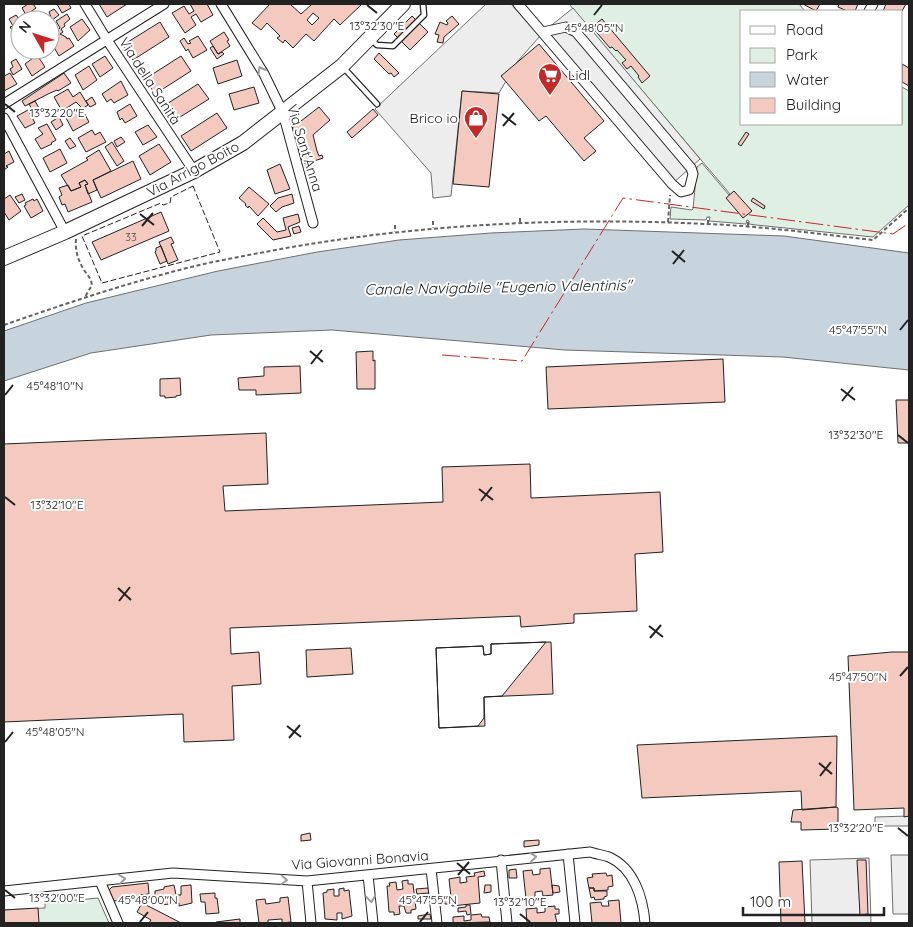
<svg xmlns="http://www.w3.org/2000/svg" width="913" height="927" viewBox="0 0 913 927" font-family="Quicksand,sans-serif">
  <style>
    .green { fill: #e0efe3; stroke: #6f6f6f }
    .parking { fill: #ededed; stroke: #6f6f6f }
    .water { fill: #c7d3dd; stroke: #6f6f6f }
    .building { fill: #f3c9c0; stroke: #222; fill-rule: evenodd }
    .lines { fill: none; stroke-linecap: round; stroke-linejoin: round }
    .service-casing { stroke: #222; stroke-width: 7 }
    .minor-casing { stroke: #222; stroke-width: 11 }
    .primary-casing { stroke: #222; stroke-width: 16 }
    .path { stroke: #646464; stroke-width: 2; stroke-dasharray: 4 2.5; stroke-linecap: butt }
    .service { stroke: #fff; stroke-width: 4.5 }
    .minor { stroke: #fff; stroke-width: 9 }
    .primary { stroke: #fff; stroke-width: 14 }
    .fence { stroke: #222; stroke-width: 1; stroke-dasharray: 6 2.5; stroke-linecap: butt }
    .power { stroke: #c62828; stroke-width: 1; stroke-dasharray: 18 4 2.5 4; stroke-linecap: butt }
    .oneway { stroke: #9c9c9c }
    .ticks { fill: none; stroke: #222; stroke-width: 2 }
    .labels { text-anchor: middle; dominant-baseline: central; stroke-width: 4; stroke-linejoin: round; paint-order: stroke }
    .number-label { font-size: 11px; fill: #564c4a }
    .poi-label { font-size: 14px; fill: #222; stroke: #fff; text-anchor: start }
    .street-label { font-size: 14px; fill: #222; stroke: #fff }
    .water-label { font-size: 15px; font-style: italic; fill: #222; stroke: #fff }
    .ticks-label { font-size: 12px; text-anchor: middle; fill: #222; stroke: #fff; stroke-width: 4; stroke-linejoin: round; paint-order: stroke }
  </style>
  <rect width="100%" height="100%" fill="#fff"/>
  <path class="green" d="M569 4H799L805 11H742V124H902V87L909 91V205L873 237 756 225 749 224V221L747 220 746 224 709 221 710 217H707L706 220 670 219 671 207 692 210 693 209 697 167 702 163 729 195 730 194Z
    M98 898 109 923H4V910L45 908V903Z"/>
  <path class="parking" d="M486 4H511L540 36 517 62 499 93 462 91 451 196 433 198 431 173 375 109Z
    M573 8 700 159 672 184 543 32Z
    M909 816V826H875V817Z
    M891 855H909V914H893Z
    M869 858 871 923H812L810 860Z"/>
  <path class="water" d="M584 229 784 236 909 253V370L783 357 565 350 332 330 211 335 91 353 4 381V331L86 303 218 271 317 252 399 240 491 233Z"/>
  <path class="building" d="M28 4H33L36 8 26 15 22 8Z
    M57 4H69L71 8 62 13Z
    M99 4H127L107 17Z
    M190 4H207L213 15 201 22 196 14 191 17 196 25 185 33 172 13 184 6 189 14 194 11Z
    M270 4H290L301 14 312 4H362L340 25 334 19 314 41 306 34 293 48 285 40 283 43 277 38 280 36 267 23 261 30 252 23ZM313 13 319 18 312 25 307 20Z
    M803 4H820L816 11Z
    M839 4H858L855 11H847L838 7Z
    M886 4H906L902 11H883Z
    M54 9 59 15 52 20 49 12Z
    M67 14 70 19 64 24 65 26 61 29 63 32 60 34 66 37 67 39 69 38 74 46 59 56 52 44 57 41 53 34 60 28 56 21Z
    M16 15 19 19 23 17 25 20H20V31L14 34 10 27 13 26 9 19Z
    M412 16 428 32 410 50 394 34Z
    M452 16 459 24 444 37 443 43 437 42 439 35 435 34 440 22 447 25 448 23 446 21Z
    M82 19 90 30 78 41 70 27Z
    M602 19 650 76 642 83 638 77 639 76 631 66 627 69 622 63 626 60 617 50 616 51 612 47 610 48 592 27Z
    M160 22 169 37 133 60 123 45Z
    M224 32 229 40 227 41 230 46 218 54 210 41Z
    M198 36 207 50 193 58 188 49 186 51 180 41 184 38 188 44 191 43 189 41Z
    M51 43 54 49 44 55 41 50H50Z
    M539 44 604 121 584 138 596 151 584 161 546 116 539 121 501 76Z
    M213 46 218 54 222 52 224 54 217 59 210 48Z
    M379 53 399 73 394 77 391 73 389 74 374 59Z
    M37 55 45 67 32 76 25 64Z
    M105 56 113 68 100 77 92 64Z
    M181 56 191 71 155 94 145 79Z
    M16 59 22 69 13 75 10 69 13 67 11 62Z
    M237 60 242 76 218 84 213 68Z
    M902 64 909 68V86L902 82Z
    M89 66 97 80 83 90 75 75Z
    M10 73 17 84 4 91V76Z
    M64 73 71 83 58 91 57 90 48 94 25 106 22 101Z
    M121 81 128 95 114 103 111 99 107 102 102 94Z
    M198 84 209 99 172 122 162 107Z
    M254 87 259 103 234 110 229 94Z
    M68 89 73 97 80 92 88 105 82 109 89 122 73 131 65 116 81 107 76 102 62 111 54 97Z
    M462 91 499 94 489 187 453 184Z
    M92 97 96 104 90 107 86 101Z
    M35 101 39 108 33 111 29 104Z
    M130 104 137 116 125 123 122 118 120 120 117 112Z
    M319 107 330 120 313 135 317 151 319 156 322 155 323 158 305 164 304 161H302L292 128Z
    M373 109 378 115 352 138 347 132Z
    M28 110 35 123 25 128 17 116Z
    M217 113 227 128 191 151 181 136Z
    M59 117 63 125 56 130 51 122Z
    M47 124 56 140 51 143 52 144 41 149 35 139 43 134 38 128Z
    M148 125 157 137 143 145 135 132Z
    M92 130 95 135 100 132 106 142 86 152 78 138Z
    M746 132 749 134 741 146 738 144Z
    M121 137 125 142 117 147 114 141Z
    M70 138 76 146 70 149 65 141Z
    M112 142 124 161 117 166 105 147Z
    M159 144 171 162 150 175 139 156Z
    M60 149 67 163 50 172 43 158Z
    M99 150 111 171 93 180 97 190 88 194 85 185 88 184 85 180 79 183 81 187 71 191 61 175 88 160 86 158Z
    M9 151 14 162 6 166 8 167 4 170V154Z
    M133 161 141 179 101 198 93 180Z
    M280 164 290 189 275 194 267 170Z
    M85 180 88 184 85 185 92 202 68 212 65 204 62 205 59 197 62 195 59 188 68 185 71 191 81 187 79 183Z
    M249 187 269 204 258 216 249 206 248 208 245 205 246 204 239 198Z
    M734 191 752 211 743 218 726 198Z
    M22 194 25 200 19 203 15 197Z
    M292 194 294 203 282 207 276 212 270 206 278 198Z
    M10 195 21 211 9 220 4 212V199Z
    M753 198 765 206 764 209 751 201Z
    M33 199 34 201 37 199 43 211 31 218 24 206 26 205 25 203Z
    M161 212 169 231 101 260 92 242Z
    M298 214 300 222 288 227 291 236 273 240 257 224 263 218 277 232 286 230 283 218Z
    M299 226 301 232 294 234 292 228Z
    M171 237 174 243 171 244 178 260 168 264 159 242Z
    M161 246 167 261 160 264 155 252 156 251V248Z
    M373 351V361L375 360V389H357L356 352Z
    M723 359 725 402 548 409 546 367Z
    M300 366 301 393 256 395V390H239L238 378 264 376V367Z
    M180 378 181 395 176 396V397L165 398V396H160V379Z
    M896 400H909V443H898Z
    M266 433 268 484 223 486 225 511 443 502 442 467 530 464 531 498 660 492 663 552 635 554 637 611 574 614V623L521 627 520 616 230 628 231 654 259 652 261 684 232 686 234 740 184 742 183 714 4 722V444Z
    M546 642 502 696 484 697 485 726 439 728 436 648 483 646 484 655 491 654V644Z
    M551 642 553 694 484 697V718L478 726 439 728 436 648 483 646 484 655 491 654V644Z
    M351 648 353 674 307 677 306 650Z
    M892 652H909V816L904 817V808L854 810 848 656Z
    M837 736 836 807 802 810 801 791 642 798 637 745Z
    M836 807 838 808V829L801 830V822H791L793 810Z
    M310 833 311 840 301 841V835Z
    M539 840V845L524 847V841Z
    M857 860H866L868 914 860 915Z
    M802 861 805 923H781L779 862Z
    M550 868 553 895 543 896 542 891 535 892V897L526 899 523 871 532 870 533 875 540 874V869Z
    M516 869 517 878H509V870Z
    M484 871 485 876 478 877 480 903 452 906 451 904H445L444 897H451L449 879 460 877V883L467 882 466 877 475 876 474 873Z
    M606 873 607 876 612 875 613 886 608 887V890L594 891V888H589L587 878 593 877 592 874Z
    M408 880V884H413L416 909 411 910V913H406L404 906H399L400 914 394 915V912H389L387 886H390L389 883 396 882 397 890 403 889 402 881Z
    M148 883 149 894 138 895V899L128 900V902H124L123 900 114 901 109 890 112 887Z
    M174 885 176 895H181V886L191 885 192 903 179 906V903L160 905V900L155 901V891L164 889V887Z
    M485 885H491V892L484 893Z
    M552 885 559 886 560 892 553 893Z
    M344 888V891L349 890 352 916 342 919V913H337V920L325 919 323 893 327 892V890L334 889V896H339V889Z
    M428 888 429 893 417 894 416 889Z
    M589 888H594V891H607V896L604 897V899L595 900 594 897 591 898Z
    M215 893V898H217L219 913 206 914 205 902H201L200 894Z
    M288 897 291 922 282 923V919L268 920V923H259L256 900 265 899 266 904 280 902V898Z
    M544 899V907H540V902L534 903V900Z
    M619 900 621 923H592L590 903 601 902 602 906H609L608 901Z
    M142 903 156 910 181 923H149L151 920 137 912Z
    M466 905H470L471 914 467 915 466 911 458 912V908L466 907Z
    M555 906V909H559V914H555L557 923H527L526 909 537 908V913L545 912V907Z
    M38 908 39 923H4V910Z
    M430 914 431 919H418V916Z
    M481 914 482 917H489L490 922 453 923V917L464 916V921L471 920V915Z
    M240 919V923H216V922Z"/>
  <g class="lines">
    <g class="service-casing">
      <path id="service" d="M371 39 377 45 393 46 424 15 423 4
        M343 67 377 104"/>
    </g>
    <g class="minor-casing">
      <path id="minor" d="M85 4 107 40 194 171
        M221 4 264 74 283 113 313 223
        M518 4 672 184 681 192 689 190 693 174 691 168 576 32 566 27 543 32
        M869 11 873 4
        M4 104 164 4
        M4 118 65 232
        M568 854 575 923
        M501 860 507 923
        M431 869 437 923
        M368 875 373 923
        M100 881 118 923
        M307 881 311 923
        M4 891 173 873 307 881 590 852C596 854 603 855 609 857 634 868 643 898 645 923"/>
    </g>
    <g class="primary-casing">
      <path id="primary" d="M4 258 65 232 194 171 243 143 342 66 403 4"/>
    </g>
    <path class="path" d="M433 221V228
      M520 222V216
      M668 222 670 195
      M708 224V217
      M395 225V232
      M748 226V220
      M76 239C75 251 78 260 84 270 88 276 91 278 92 285L85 297
      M4 325C67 303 130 282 195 266 225 259 255 254 286 248 424 224 565 217 706 224 762 226 818 234 873 240L909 208"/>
    <use href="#service" class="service"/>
    <use href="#minor" class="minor"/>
    <use href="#primary" class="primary"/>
    <path class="fence" d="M193 186 220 252 102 283 82 236 161 203 163 205 170 203 171 197Z"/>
    <path class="power" d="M442 355 522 361 623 198 893 234 909 223"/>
  </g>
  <defs><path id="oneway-chevron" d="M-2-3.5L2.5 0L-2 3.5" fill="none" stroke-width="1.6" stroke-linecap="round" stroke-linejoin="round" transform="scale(1.25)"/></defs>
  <g class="oneway">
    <use href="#oneway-chevron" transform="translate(261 70) rotate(-120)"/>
    <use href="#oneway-chevron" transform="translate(533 857) rotate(-6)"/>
    <use href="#oneway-chevron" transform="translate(122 879) rotate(-6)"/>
    <use href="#oneway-chevron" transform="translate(284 880) rotate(3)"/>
    <use href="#oneway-chevron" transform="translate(371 899) rotate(84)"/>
  </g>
  <path class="ticks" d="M367 5 377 13M594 15 602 5M5 104 15 112M502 114 516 125M503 126 514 113M140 214 154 225M142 226 153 213M672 251 685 262M673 264 684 250M900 330 908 320M310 351 323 362M311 364 322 350M841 389 855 400M5 395 13 385M842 401 853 387M898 435 908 443M479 489 493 500M5 497 15 505M481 501 492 487M118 588 131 600M119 601 130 587M649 626 663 637M650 638 661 625M900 676 908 667M287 726 301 737M289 738 300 725M5 742 13 732M819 763 832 774M820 776 831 762M898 828 908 836M457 863 470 874M458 875 469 862M5 890 15 898M520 914 530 922M140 922 148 912M420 922 428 912"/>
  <defs>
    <g id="supermarket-pin" transform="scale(1.25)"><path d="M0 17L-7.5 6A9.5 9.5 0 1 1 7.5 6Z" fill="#c62828" stroke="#fff"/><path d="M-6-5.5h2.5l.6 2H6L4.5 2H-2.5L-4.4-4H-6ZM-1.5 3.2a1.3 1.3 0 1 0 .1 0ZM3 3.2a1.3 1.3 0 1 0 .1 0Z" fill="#fff"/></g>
    <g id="shop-pin" transform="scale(1.25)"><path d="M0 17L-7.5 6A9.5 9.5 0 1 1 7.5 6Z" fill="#c62828" stroke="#fff"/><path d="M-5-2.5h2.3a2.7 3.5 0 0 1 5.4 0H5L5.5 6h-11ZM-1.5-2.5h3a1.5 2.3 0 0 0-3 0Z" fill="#fff"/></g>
  </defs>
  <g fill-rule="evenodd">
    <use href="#supermarket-pin" x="550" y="75"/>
    <use href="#shop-pin" x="476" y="118"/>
  </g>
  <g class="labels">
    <g class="number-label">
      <text x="131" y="237">33</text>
    </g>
    <g class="poi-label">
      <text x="568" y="75">Lidl</text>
      <text x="458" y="118" text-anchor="end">Brico io</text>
    </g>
    <g class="street-label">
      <text transform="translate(150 81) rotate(57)">Via della Sanità</text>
      <text transform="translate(305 148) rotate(73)">Via Sant'Anna</text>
      <text transform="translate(193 169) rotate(-28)">Via Arrigo Boito</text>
      <text transform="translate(360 860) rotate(-4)">Via Giovanni Bonavia</text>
    </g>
    <g class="water-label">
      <text transform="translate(498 287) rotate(-1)">Canale Navigabile "Eugenio Valentinis"</text>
    </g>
  </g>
  <g class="ticks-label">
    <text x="377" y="30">13°32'30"E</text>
    <text x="594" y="32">45°48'05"N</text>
    <text x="57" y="117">13°32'20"E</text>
    <text x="858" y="334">45°47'55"N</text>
    <text x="55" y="390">45°48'10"N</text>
    <text x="856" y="439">13°32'30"E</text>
    <text x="57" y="509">13°32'10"E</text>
    <text x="858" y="681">45°47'50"N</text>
    <text x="55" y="736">45°48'05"N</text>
    <text x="856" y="832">13°32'20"E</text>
    <text x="57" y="902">13°32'00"E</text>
    <text x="148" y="904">45°48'00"N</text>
    <text x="428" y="904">45°47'55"N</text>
    <text x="520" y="906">13°32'10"E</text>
  </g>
  <rect width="913" height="927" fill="none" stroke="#222222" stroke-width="10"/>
  <rect x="740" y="10" width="162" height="115" fill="#ffffff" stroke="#a7a7a7"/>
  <rect x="750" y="26" width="25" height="8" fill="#ffffff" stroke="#a7a7a7"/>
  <text x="786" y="35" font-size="15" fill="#222222">Road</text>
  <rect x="750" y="48" width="25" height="15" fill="#e0efe3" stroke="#a7a7a7"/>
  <text x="786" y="60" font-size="15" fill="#222222">Park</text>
  <rect x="750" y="72" width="25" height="15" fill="#c7d3dd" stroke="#a7a7a7"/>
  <text x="786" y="85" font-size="15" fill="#222222">Water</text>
  <rect x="750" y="98" width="25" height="15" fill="#f3c9c0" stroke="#a7a7a7"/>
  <text x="786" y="110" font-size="15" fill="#222222">Building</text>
  <g transform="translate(35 35) rotate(309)"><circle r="24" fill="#ffffff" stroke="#a7a7a7"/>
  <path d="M0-4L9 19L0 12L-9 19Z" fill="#c62828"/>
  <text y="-8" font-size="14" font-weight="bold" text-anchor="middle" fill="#222222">N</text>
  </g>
  <path d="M743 907v8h141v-8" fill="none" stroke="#222222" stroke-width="2.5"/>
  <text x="750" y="907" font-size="15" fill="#222222" stroke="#ffffff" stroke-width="4" paint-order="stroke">100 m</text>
</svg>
